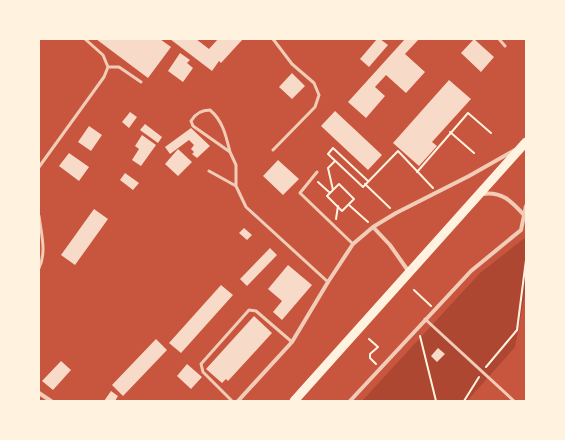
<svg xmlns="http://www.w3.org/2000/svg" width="565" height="440" viewBox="0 0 565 440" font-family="Roboto,sans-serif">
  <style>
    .green { fill: #ae4732 }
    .building { fill: #f7dbc8 }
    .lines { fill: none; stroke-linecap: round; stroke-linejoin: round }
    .path { stroke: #fff3e0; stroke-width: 2 }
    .service { stroke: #f1ccb7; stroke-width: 3 }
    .minor { stroke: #f1ccb7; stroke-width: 4 }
    .primary { stroke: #fff3e0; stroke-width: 9 }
  </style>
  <rect width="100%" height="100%" fill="#c8553d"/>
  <path class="green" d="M526 237V288L515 347 467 401H362L480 273Z"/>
  <path class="building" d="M96 39H160L171 47 148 78Z
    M170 39H196L209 49 218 39H243L221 63 219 61 212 71Z
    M377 39H380L388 45 369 67 360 59Z
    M405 39H419L405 54 425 72 406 93 386 75 375 87 385 96 366 118 348 102Z
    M474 39 494 57 481 72 461 53Z
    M180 53 190 60 187 63 193 68 183 82 168 71Z
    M292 73 305 86 292 99 279 87Z
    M449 80 471 99 432 142 437 146 419 166 393 143Z
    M335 111 382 155 368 170 321 126Z
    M130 112 137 117 129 128 122 122Z
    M145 124 162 137 158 143 140 130Z
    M89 126 102 135 91 151 78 142Z
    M191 128 210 146 197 158 192 154 194 152 191 149 194 145 189 140 170 154 165 147Z
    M142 135 156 145 141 166 132 160 139 149 135 146Z
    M178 149 192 162 178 176 165 164Z
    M69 153 89 167 79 181 59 166Z
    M278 160 299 179 283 195 263 176Z
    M125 173 139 183 133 190 120 180Z
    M94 209 108 219 75 265 61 255Z
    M244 228 252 235 247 240 239 233Z
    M270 248 277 255 247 286 240 279Z
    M288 265 312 285 282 320 273 312 282 301 268 289Z
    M221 285 233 295 181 353 169 343Z
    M254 316 272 333 228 381 226 379 222 383 206 369Z
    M156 339 167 350 123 396 112 385Z
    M438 348 445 354 437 362 431 356Z
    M61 361 71 370 53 390 42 381Z
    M187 364 202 377 191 389 177 376Z
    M111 391 118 396 115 401H104Z"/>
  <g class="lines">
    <path class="path" d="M450 132 474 153
      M417 172 468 113 491 133
      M368 181 333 148 328 154 363 187 398 151 433 188
      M318 182 330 193
      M339 184 354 199 342 211 327 196Z
      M365 184 390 208
      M333 190 328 168 335 161
      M349 205 368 222
      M336 219 338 206
      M414 290 431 306
      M420 336 436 401
      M369 339 378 347 370 354V358L376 364
      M486 367 517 330 526 260
      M464 401 479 377"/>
    <path class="service" d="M273 39 292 64 314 83 319 95 315 107 273 150
      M499 39 505 46
      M108 67H119L141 82
      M230 152C226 136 223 121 210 110 202 110 195 114 191 121L193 126 230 152 236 165V186L246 207 328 282
      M39 167 104 77 108 67 103 55 85 39
      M209 171 236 186
      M317 172 300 193 353 244
      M39 216C41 233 47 252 39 268
      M425 319 514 401
      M232 401 203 372 201 364 249 310 256 311 292 342"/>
    <path class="minor" d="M482 194C503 191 512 202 525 216
      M373 227 390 245 409 272
      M39 393 51 401
      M238 401 292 342 328 282 353 244 373 227 396 213 469 176 515 150
      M350 401 471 271 521 230 526 206"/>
    <path class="primary" d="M294 401 526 142"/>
  </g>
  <rect width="565" height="440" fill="none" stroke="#fff3e0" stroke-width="80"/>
</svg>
